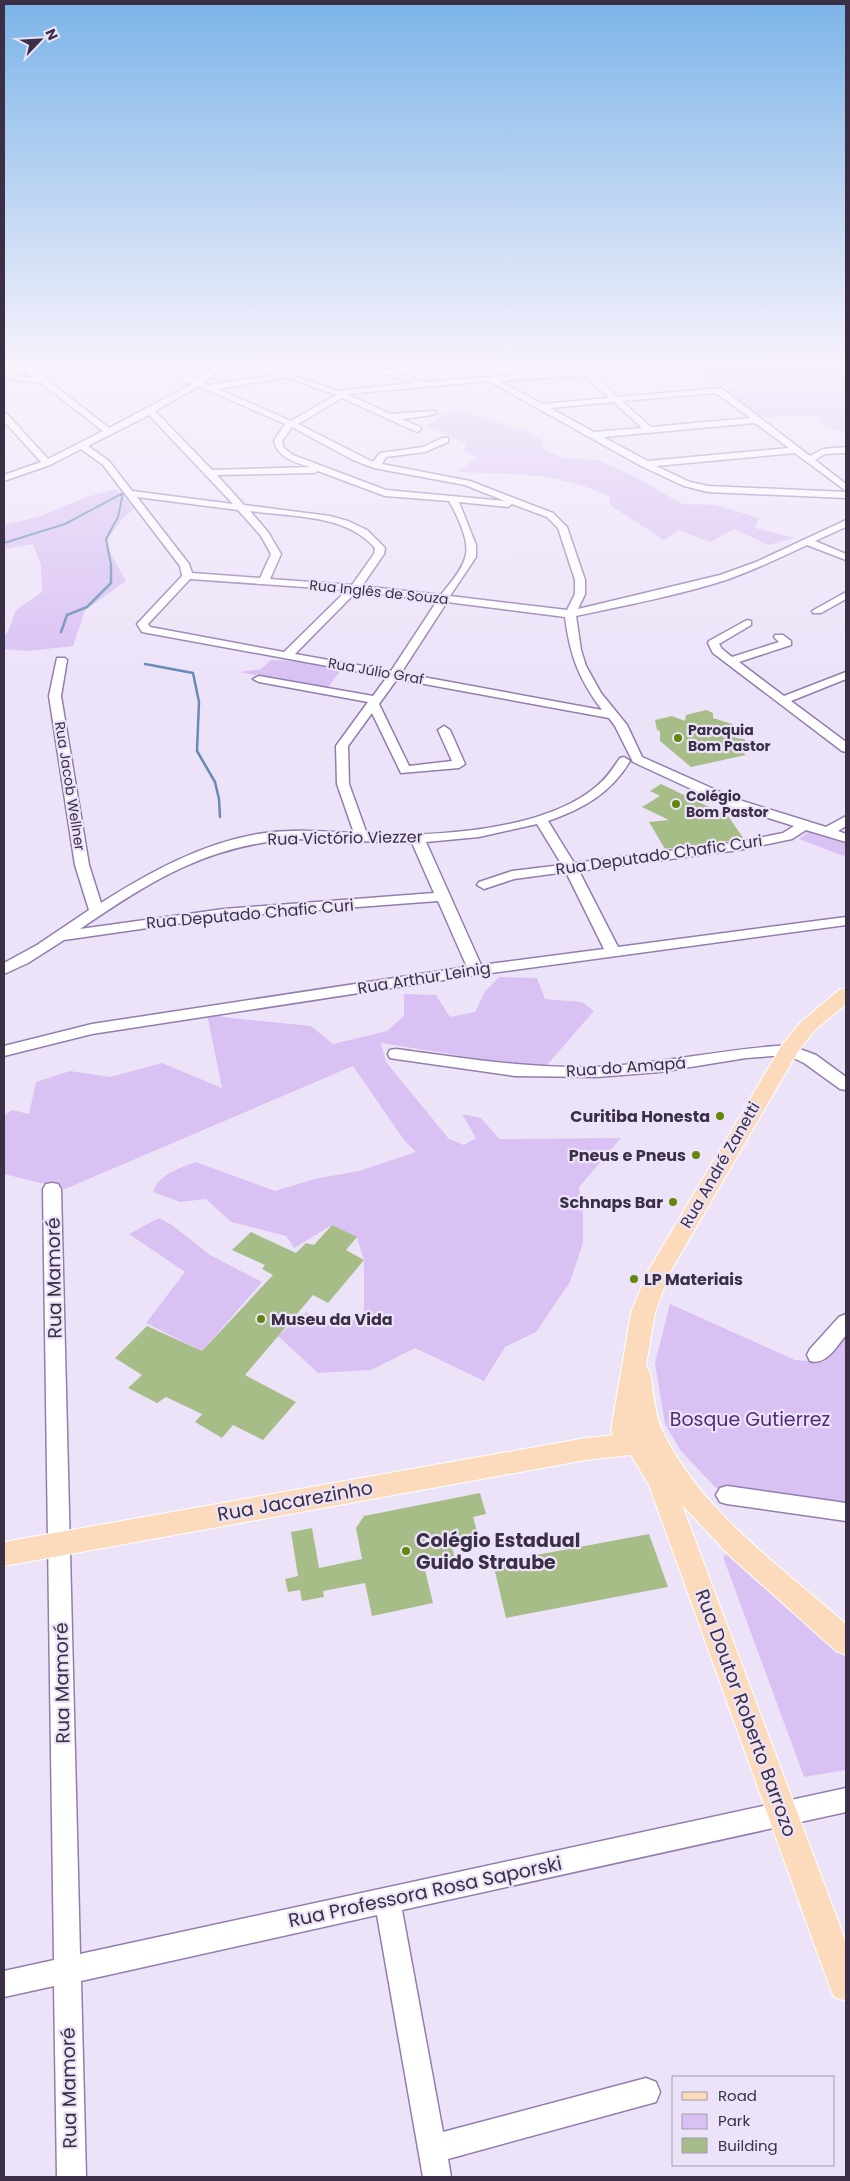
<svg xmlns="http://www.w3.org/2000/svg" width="850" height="2181" viewBox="0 0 850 2181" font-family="Poppins,sans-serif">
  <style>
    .green { fill: #d9c2f3 }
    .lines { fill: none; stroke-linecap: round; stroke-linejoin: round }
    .stream-far1 { stroke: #658bb6; stroke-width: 2 }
    .stream { stroke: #658bb6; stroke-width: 2.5 }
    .building { fill: #a7bd87 }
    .minor-casing { stroke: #947dae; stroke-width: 3 }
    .major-casing { stroke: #fff; stroke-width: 2 }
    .minor { fill: #fff; fill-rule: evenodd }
    .major { fill: #fbdbbb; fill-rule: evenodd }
    .poi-dot { fill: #638709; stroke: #ede3f9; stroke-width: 2 }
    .labels { text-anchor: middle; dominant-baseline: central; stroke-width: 4.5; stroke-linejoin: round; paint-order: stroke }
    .far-street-label { font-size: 14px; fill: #3a2f45; stroke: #ede3f9 }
    .far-poi-label { font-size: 14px; font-weight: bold; fill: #3a2f45; stroke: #ede3f9; text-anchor: start }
    .street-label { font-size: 16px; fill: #3a2f45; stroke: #ede3f9 }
    .poi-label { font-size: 16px; font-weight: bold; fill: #3a2f45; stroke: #ede3f9; text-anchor: end }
    .near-street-label { font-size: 19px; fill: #3a2f45; stroke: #ede3f9 }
    .near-park-label { font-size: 19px; fill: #532a76; stroke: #ede3f9 }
    .near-poi-label { font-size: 19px; font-weight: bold; fill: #3a2f45; stroke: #ede3f9; text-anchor: start }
  </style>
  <rect width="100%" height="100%" fill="#ede3f9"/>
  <path class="green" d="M689 366 778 368 846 366V432L825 427 819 416 762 417 726 391 737 389 734 384 707 380Z
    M455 409 522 430 542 440 544 450 563 458 597 460 636 477 682 504 716 505 759 518 755 528 795 538 768 545 734 529 710 542 679 530 664 540 610 505V497C560 472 512 474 457 472L478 457 464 451 466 444 426 426Z
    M116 489 134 509 123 518 105 543 126 581 85 610 73 646 27 651 4 649V636L8 632 16 610 42 592 41 565 33 544 4 549V525L41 516 87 497Z
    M271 660 312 661 343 667 327 689 240 672 261 669Z
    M808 832 846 844V857L799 839Z
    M499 977 537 978 545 999 582 1002 594 1011 546 1066 481 1059 381 1043 386 1062 449 1139 464 1145 476 1138 462 1114 481 1118 499 1139 621 1138 579 1187 583 1208V1243L570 1282 536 1332 505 1347 484 1381 415 1348 371 1370 318 1373 278 1336 306 1312 333 1327 364 1316V1260L357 1238 332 1225 294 1248 286 1236 231 1222 206 1199 180 1202 153 1192C159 1174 179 1168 196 1162L275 1191 314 1179 359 1171 416 1152 404 1140 353 1066 65 1189 4 1174V1116L12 1110 29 1114 36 1082 70 1071 110 1077 162 1063 222 1088 207 1014 231 1018 311 1026 333 1044 387 1031 404 1016V994L436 995 450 1017 475 1012 484 993Z
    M159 1218 172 1225 210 1255 262 1282 202 1351 146 1323 185 1272 129 1234Z
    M670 1304 795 1360 823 1362 846 1337V1507L716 1488 681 1451 665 1424 655 1363Z
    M726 1554H730L846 1655V1770L804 1777 723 1557Z"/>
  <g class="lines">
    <path class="stream-far1" d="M4 543 65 524 123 493
      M111 565 106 539 118 517 123 493"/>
    <path class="stream" d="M61 632 67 615 87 607 111 583V564
      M145 664 193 673 199 702 197 751 215 782 219 799 220 817"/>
  </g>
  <path class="building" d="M706 710 713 713V718L735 725V738L744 739 752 746 740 751 746 755 691 767 660 741V731L657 730 655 720 672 716 685 721 686 715Z
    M661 784 728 816 744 839 665 849 649 822 669 820 642 807 660 796 650 791Z
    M332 1225 357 1237 346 1250 364 1260 328 1303 313 1295 245 1375 296 1402 263 1440 233 1425 222 1438 195 1422 202 1414 166 1397 157 1403 128 1388 142 1375 115 1358 147 1326 202 1351 273 1275 262 1269 265 1265 232 1250 251 1232 296 1253 306 1243 314 1245Z
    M480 1493 486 1514 473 1517 479 1538 451 1543 456 1563 425 1570 433 1603 372 1616 365 1583 323 1591 324 1597 302 1601 300 1590 288 1592 285 1579 298 1576 291 1532 312 1528 319 1568 362 1559 356 1528 364 1516Z
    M649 1534 668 1587 506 1618 493 1563Z"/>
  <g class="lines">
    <g class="minor-casing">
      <path id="minor" d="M25 366H33V369L109 428 192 384 154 366H165L197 380 214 366H223L203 383 210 385 287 373 338 391 413 383 364 366H377L423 382 630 366H671L592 374 618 397 721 388 810 456 823 449 846 447V453L825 454 815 460 846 484V491L795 453 656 466 690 482 708 486 846 492V498L708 492 684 486 641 466 489 381 347 394 390 414 435 411 436 413 432 415 402 419 420 427 421 429 417 432 342 398 298 424 373 462 380 453 423 447 442 438H448V442L425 452 386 457 382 464 470 481 553 513 567 527 585 580V594L578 609 720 575 756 562 846 520V527L815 541 846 554V560L807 545C782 557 756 569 729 579 680 595 627 605 576 616L581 650 586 666 601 693 627 725 642 757 736 799 826 827 846 816V826L838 831 846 834V842L806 830 792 839 739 850 579 871 618 947 846 917V925L476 975 92 1034 4 1056V1046L92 1024 467 967 438 901 224 917 64 940 28 963 4 974V963L37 945 89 910 75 865 49 696 57 658H65L67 660 61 696 89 865 101 903C150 872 201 844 258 834 290 829 322 831 354 833L337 784 336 746 368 702 259 682 253 679 259 676 373 696 387 677 142 632 137 624 182 576 180 566 103 465 81 449 50 465 4 481V475L41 462 4 421V414H7L48 459 103 431 41 383 4 378V374L34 378 26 372ZM583 375 609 398 543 404 499 381ZM286 377 336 395 291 421 218 389ZM199 386 285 424 274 441C278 458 294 462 310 467L212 470 155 411ZM716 393 750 418 651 427 622 401ZM614 402 642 428 594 432 550 408ZM149 415 233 504 132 491 109 461 88 446ZM755 423 789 448 648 461 603 437ZM292 427 353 460 374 468 465 485 505 501 386 490 293 455 284 448 282 441ZM318 471 385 496 449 501C457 515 471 543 465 558 461 572 449 584 441 595L362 586 384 554 385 548 367 530 348 521 330 516 244 505 217 475 314 473ZM137 497 238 510 261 536 271 554 260 578 192 573 189 564ZM459 502 508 507 512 504 547 517 558 528 575 580V594L567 610 450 596 476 557V545ZM250 511C291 517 346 514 375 548L374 554 352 585 270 579 281 554 268 532ZM190 579 347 590 284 652 150 627 148 624ZM357 591 437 601 391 671 295 654ZM447 602 565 617C570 655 578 678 602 710L401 673ZM397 679 609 718 615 726 633 762 726 805 794 826 783 833 739 842 574 863 548 821C583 809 611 793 630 761L624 757 620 758C613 768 607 778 598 785 546 831 434 837 367 834L349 784 348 746 372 713 401 773 459 768 465 764 450 730 444 726 438 730 452 761 409 766 379 704ZM537 824 562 865 512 871 479 882 477 885 484 889 514 879 566 872 604 949 481 965 426 842 479 837ZM301 839 412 843 434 893 224 909 80 929C152 880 212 842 301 839Z
        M846 592V599L821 613H813L812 611Z
        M747 620 751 621V625L719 644 722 649 732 657 779 642 774 637 775 635H783L791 641V645L739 662 784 696 846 672V679L791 701 846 742V752L842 751 713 653 708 643 709 641Z
        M789 1045 816 1055 846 1077V1090L840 1089 804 1063 787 1055 746 1058 660 1072 596 1077 515 1076 396 1059 390 1058 388 1054 390 1050 396 1049C463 1058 529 1069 596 1067 661 1064 724 1049 789 1045Z
        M52 1183 58 1184 61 1189 80 1954 846 1788V1812L402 1910 443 2132 646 2078 656 2082 660 2092 656 2102 448 2159 451 2177H423L377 1915 81 1981 86 2177H57L54 1986 4 1997V1971L54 1960 43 1189 46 1184Z
        M846 1314V1335C837 1346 826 1366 810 1361L807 1355 810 1349 839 1317Z
        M727 1486 846 1503V1521L727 1504 720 1502 716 1495 720 1488Z"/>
    </g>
    <g class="major-casing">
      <path id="major" d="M846 988V1004L815 1030 797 1053 669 1274 655 1313 646 1365 650 1372C653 1389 655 1417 663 1432 701 1511 781 1567 846 1624V1655L836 1651 731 1557 682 1505 846 1942V2001L834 1997 829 1985 649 1485 631 1455 586 1460 4 1566V1542L586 1438 613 1435 611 1431 631 1313 647 1273 782 1045 801 1022 839 990Z"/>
    </g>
    <use href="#minor" class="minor"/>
    <use href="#major" class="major"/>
  </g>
  <linearGradient id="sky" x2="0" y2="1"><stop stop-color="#7bb4e8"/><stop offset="0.54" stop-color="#f7f2fc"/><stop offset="1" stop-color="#f7f2fc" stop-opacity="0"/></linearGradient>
  <rect width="850" height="672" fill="url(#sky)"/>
  <g class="poi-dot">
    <circle cx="678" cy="738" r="5"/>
    <circle cx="676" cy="804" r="5"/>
    <circle cx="720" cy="1116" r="5"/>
    <circle cx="696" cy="1155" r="5"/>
    <circle cx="673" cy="1202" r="5"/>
    <circle cx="634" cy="1279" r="5"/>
    <circle cx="261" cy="1319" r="5"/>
    <circle cx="406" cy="1551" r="5"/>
  </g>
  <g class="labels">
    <g class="far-street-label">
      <text transform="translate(379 592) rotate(6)">Rua Inglês de Souza</text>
      <text transform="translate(376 671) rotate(10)">Rua Júlio Graf</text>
      <text transform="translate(70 786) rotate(81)">Rua Jacob Wellner</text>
    </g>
    <g class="far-poi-label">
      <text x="688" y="730">Paroquia<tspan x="688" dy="16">Bom Pastor</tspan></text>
      <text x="686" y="796">Colégio<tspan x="686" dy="16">Bom Pastor</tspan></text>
    </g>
    <g class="street-label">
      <text transform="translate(345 838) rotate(-1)">Rua Victório Viezzer</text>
      <text transform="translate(659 855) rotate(-8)">Rua Deputado Chafic Curi</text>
      <text transform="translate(250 914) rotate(-5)">Rua Deputado Chafic Curi</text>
      <text transform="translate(424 978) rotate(-9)">Rua Arthur Leinig</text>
      <text transform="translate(626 1067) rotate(-4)">Rua do Amapá</text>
      <text transform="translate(720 1165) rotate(-60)">Rua André Zanetti</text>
    </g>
    <g class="poi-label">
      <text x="710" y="1116">Curitiba Honesta</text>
      <text x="686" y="1155">Pneus e Pneus</text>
      <text x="663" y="1202">Schnaps Bar</text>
      <text x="644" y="1279" text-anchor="start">LP Materiais</text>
      <text x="271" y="1319" text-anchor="start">Museu da Vida</text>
    </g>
    <g class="near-street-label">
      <text transform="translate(54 1278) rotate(-91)">Rua Mamoré</text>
      <text transform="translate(295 1501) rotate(-10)">Rua Jacarezinho</text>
      <text transform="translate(62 1683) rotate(-91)">Rua Mamoré</text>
      <text transform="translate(746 1713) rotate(70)">Rua Doutor Roberto Barrozo</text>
      <text transform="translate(425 1892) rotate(-12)">Rua Professora Rosa Saporski</text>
      <text transform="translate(69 2088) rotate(-91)">Rua Mamoré</text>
    </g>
    <g class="near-park-label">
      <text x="750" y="1419">Bosque Gutierrez</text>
    </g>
    <g class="near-poi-label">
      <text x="416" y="1540">Colégio Estadual<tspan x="416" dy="22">Guido Straube</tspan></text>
    </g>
  </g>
  <rect width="850" height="2181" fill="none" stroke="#3a2f45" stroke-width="10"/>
  <rect x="672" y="2076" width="162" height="90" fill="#ede3f9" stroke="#a59bb1"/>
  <rect x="682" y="2092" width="25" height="8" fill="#fbdbbb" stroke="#a59bb1"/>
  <text x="718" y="2101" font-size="15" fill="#3a2f45">Road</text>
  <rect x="682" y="2114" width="25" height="15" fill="#d9c2f3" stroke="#a59bb1"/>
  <text x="718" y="2126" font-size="15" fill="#3a2f45">Park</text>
  <rect x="682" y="2138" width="25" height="15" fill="#a7bd87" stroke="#a59bb1"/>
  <text x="718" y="2151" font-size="15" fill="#3a2f45">Building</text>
  <g transform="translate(40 40) rotate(65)" stroke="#ede3f9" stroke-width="4" paint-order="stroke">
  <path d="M0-4L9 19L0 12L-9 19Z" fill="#3a2f45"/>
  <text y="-8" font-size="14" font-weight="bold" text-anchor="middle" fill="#3a2f45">N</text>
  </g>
</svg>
